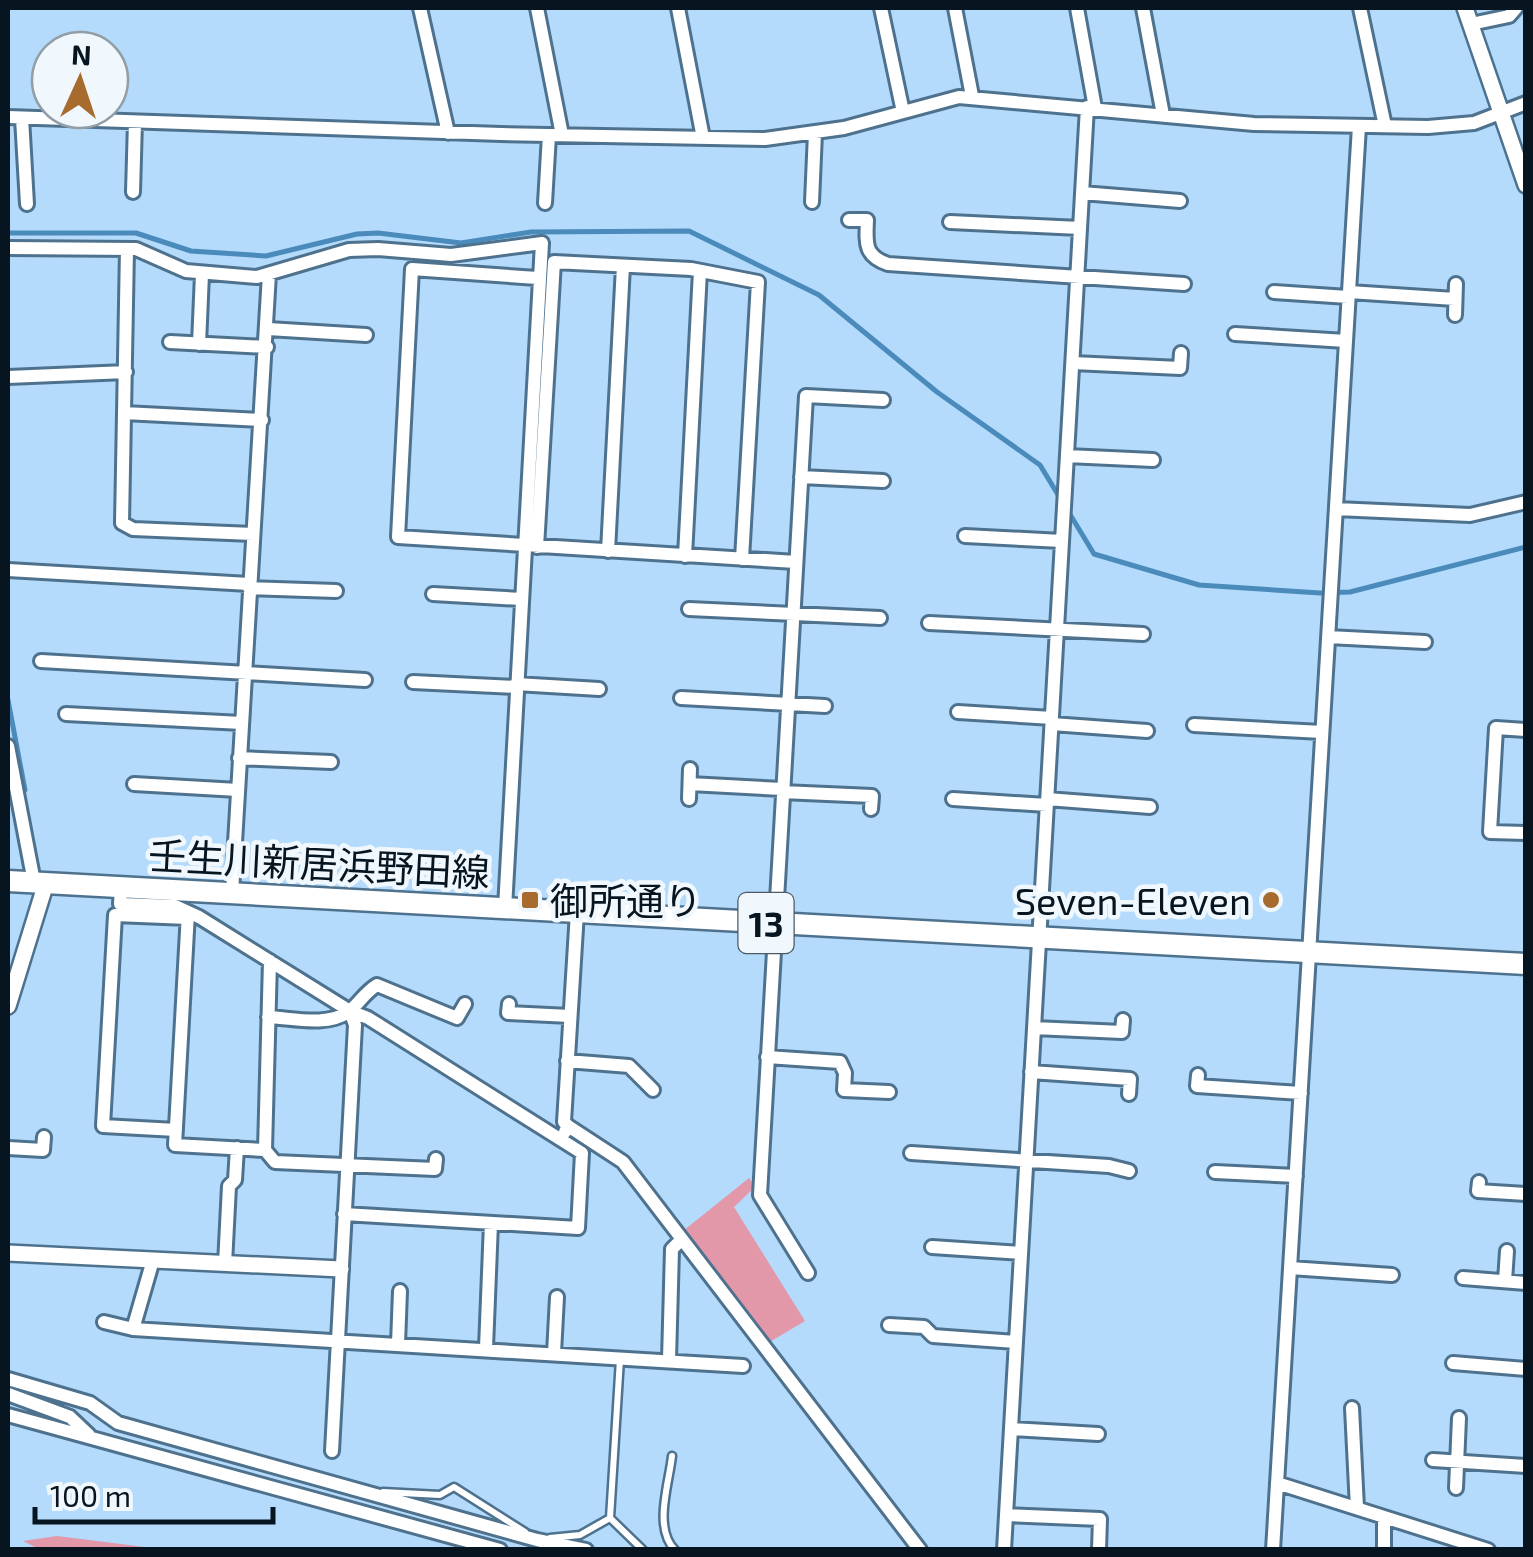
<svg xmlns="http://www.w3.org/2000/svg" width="1533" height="1557" viewBox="0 0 1533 1557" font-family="'Exo 2','Noto Sans JP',sans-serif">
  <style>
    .green { fill: #e398aa }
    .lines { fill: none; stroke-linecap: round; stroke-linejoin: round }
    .stream { stroke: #4a8bbc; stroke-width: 5 }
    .service-casing { stroke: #4e728e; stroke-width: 11 }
    .minor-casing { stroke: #4e728e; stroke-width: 18 }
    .tertiary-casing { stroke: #4e728e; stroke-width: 20 }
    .primary-casing { stroke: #4e728e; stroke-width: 25 }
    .service { stroke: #fff; stroke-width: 6 }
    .minor { stroke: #fff; stroke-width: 12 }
    .tertiary { stroke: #fff; stroke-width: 15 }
    .primary { stroke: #fff; stroke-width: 20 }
    .poi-dot { fill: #a66b2d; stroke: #f0f8fe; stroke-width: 4 }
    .labels { text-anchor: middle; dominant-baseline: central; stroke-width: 9; stroke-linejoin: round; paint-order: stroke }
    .shield { fill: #f0f8fe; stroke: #4d5963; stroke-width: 2.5 }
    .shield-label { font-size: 35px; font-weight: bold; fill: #071520 }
    .street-label { font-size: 38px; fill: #071520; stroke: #f0f8fe }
    .poi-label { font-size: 38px; fill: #071520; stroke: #f0f8fe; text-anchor: start }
  </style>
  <rect width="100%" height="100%" fill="#b4dbfb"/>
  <path class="green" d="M749 1178 755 1187 734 1207 805 1321 763 1346 678 1235Z
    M57 1536 161 1549H39L23 1541Z"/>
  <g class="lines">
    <path class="stream" d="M8 233H136L191 251 266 256 357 234 378 233 461 243 531 232 689 231 819 295 937 392 1040 465 1060 498
      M1068 511 1094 554 1199 585 1320 593 1350 592 1526 547
      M8 700 25 790"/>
    <g class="service-casing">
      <path id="service" d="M620 1359 610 1518 643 1550
        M672 1456C669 1484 653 1528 675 1550
        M383 1492 440 1495 454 1487 525 1532
        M550 1538 580 1535 610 1518"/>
    </g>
    <g class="minor-casing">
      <path id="minor" d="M420 8 448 133
        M537 8 562 135
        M678 8 703 138
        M881 8 903 112
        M955 8 972 96
        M1077 8 1095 108
        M1143 8 1163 115
        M1360 8 1385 126
        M1471 24 1509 16 1516 8
        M8 117 501 134 765 139 844 128 959 97 1254 124 1428 127 1474 123 1526 103
        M22 118 27 204
        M133 192 135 122
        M1082 193 1180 201
        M812 202 815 133
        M545 203 549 135
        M849 220H867C866 243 864 256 888 264L1184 284
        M950 222 1080 228
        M8 248 136 249 186 271 257 277 349 250 378 249 451 255 542 243 505 908
        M127 249 122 523 133 529 253 534
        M537 278 412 269 398 537 796 562
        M1274 292 1348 297
        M1349 292 1455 299
        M1455 315 1456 284
        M268 329 366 335
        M1235 334 1346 341
        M170 342 267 347
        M199 344 202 274
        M1073 363 1180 368 1181 353
        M8 377 126 372
        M124 413 262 420
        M1067 456 1153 460
        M801 477 883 481
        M1336 509 1470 515 1526 502
        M965 536 1062 541
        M537 547 554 262 691 269 758 282 742 559
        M608 551 623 266
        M685 556 700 271
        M8 570 249 584
        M249 588 336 591
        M433 594 521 599
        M689 609 880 618
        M929 623 1143 634
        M1328 637 1425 642
        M41 661 365 680
        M413 682 516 687
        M516 684 599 689
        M681 698 825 706
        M958 712 1052 718
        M66 714 242 723
        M1052 724 1147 731
        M1194 725 1322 732
        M1526 730 1496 728 1490 832 1526 833
        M8 746 34 882
        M239 758 331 762
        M134 784 238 790
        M690 784 782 789
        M782 792 872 796 871 809
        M689 799 690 769
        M953 799 1047 805
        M1047 799 1150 807
        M121 887 120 904 175 906 199 917 350 1011 368 1018 582 1153 578 1228 344 1214
        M232 893 269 274
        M188 913 175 1145 265 1150 275 1162 435 1169 436 1159
        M509 1004 508 1013 570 1016
        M268 1017C292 1018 327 1027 348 1012 359 1004 364 993 377 985L457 1018 465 1004
        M1034 1028 1122 1032 1123 1020
        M767 1057 840 1062 845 1073 844 1090 889 1092
        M567 1061 629 1066 653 1090
        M1031 1072 1130 1079 1129 1094
        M1198 1075 1197 1086 1301 1093
        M568 1126 623 1162 920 1550
        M176 1130 103 1126 115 915 188 918
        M565 1132 568 1126 564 1122 577 912
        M8 1148 43 1150 44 1137
        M265 1150 270 961
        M911 1153 1109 1166 1129 1171
        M1215 1172 1296 1176
        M1479 1182 1478 1191 1526 1194
        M932 1247 1021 1253
        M225 1264 229 1186 235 1180 237 1148
        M1290 1268 1392 1275
        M808 1273 760 1195 806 396 883 400
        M1463 1278 1526 1283
        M1505 1281 1507 1251
        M104 1322 133 1329 743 1366
        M889 1325 924 1327 933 1336 1016 1342
        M133 1329 153 1260
        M398 1344 400 1291
        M486 1348 491 1223
        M554 1353 557 1297
        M669 1360 672 1249 682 1239
        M1453 1363 1526 1369
        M8 1379 90 1403 118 1423 537 1540 586 1550
        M8 1394 70 1417 89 1435
        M1352 1408 1357 1508
        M8 1415 500 1550
        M1011 1429 1098 1434
        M332 1451 355 1025 350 1011
        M1433 1460 1526 1466
        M1277 1483 1488 1550
        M1456 1488 1459 1418
        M1006 1515 1100 1519 1099 1550
        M1384 1517V1550
        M1004 1550 1087 107
        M1273 1550 1359 126"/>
    </g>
    <g class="tertiary-casing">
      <path id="tertiary" d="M1465 8 1526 185
        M8 1006 46 883
        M8 1253 341 1269"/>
    </g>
    <g class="primary-casing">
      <path id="primary" d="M8 881 1526 964"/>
    </g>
    <use href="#service" class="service"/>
    <use href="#minor" class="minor"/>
    <use href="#tertiary" class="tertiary"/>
    <use href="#primary" class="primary"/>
  </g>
  <g class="poi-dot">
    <rect x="520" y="890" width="20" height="20" rx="5"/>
    <circle cx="1271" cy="900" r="10"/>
  </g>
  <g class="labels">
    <rect class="shield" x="738.5" y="893" width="55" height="60" rx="8"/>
    <g class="shield-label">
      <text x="766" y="923">13</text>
    </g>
    <g class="street-label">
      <text transform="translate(319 863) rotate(3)">壬生川新居浜野田線</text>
    </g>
    <g class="poi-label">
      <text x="550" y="900">御所通り</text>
      <text x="1251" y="900" text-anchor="end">Seven-Eleven</text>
    </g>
  </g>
  <rect width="1533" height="1557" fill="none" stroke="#071520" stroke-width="20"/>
  <g transform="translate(80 80) rotate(3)"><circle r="48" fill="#f0f8fe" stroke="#939da5" stroke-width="2.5"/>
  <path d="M0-8L18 38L0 25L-18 38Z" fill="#a66b2d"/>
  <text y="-15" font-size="28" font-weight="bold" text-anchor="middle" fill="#071520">N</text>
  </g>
  <path d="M35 1507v15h238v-15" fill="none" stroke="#071520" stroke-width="5"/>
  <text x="50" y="1507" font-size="30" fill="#071520" stroke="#f0f8fe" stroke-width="8" paint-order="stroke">100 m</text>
</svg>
